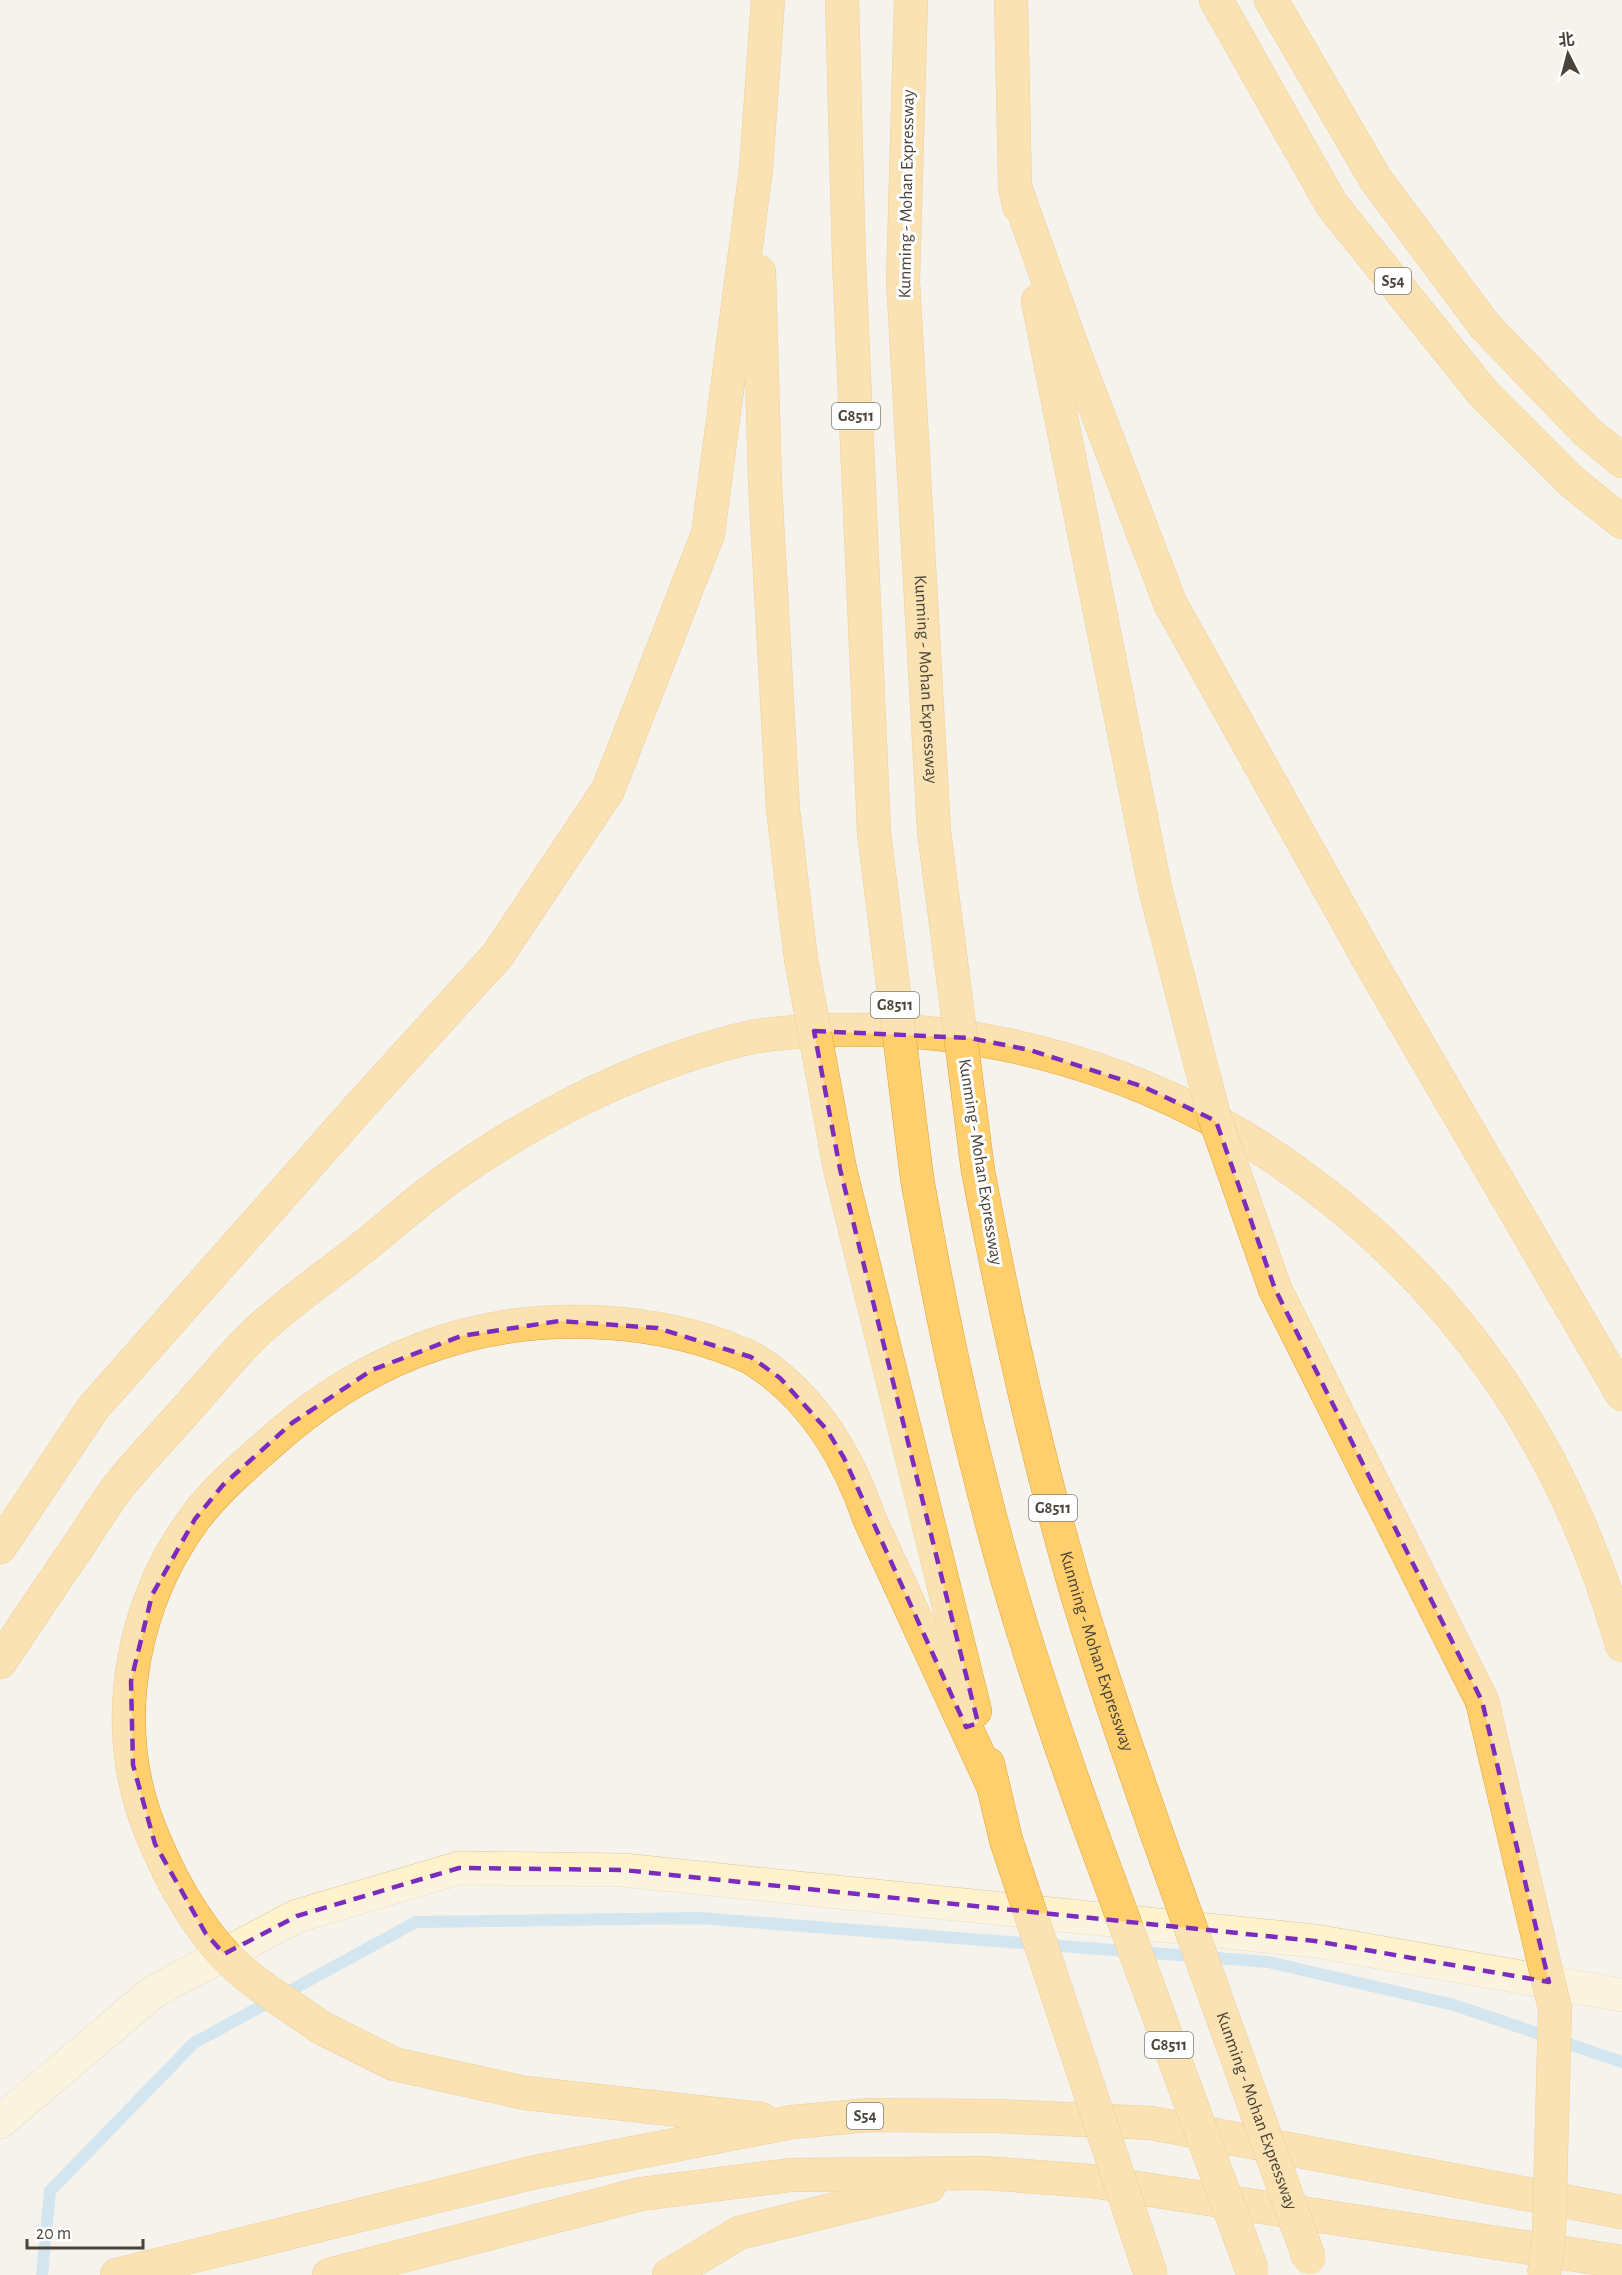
<svg xmlns="http://www.w3.org/2000/svg" width="1622" height="2275" viewBox="0 0 1622 2275" font-family="'Alegreya Sans','Noto Sans SC',sans-serif">
  <style>
    .lines { fill: none; stroke-linecap: round; stroke-linejoin: round }
    .stream { stroke: #a9d4f2; stroke-width: 12 }
    .secondary-casing { stroke: #d6c79b; stroke-width: 34 }
    .highway-casing { stroke: #e0a43c; stroke-width: 34 }
    .secondary { stroke: #fff3cd; stroke-width: 33 }
    .highway { stroke: #ffcf6e; stroke-width: 33 }
    .highway-bridge-casing { stroke: #e0a43c; stroke-width: 34; stroke-linecap: butt }
    .highway-bridge { stroke: #ffcf6e; stroke-width: 33 }
    .marked { fill: none; stroke: #7b2cbf; stroke-width: 4.5; stroke-dasharray: 12 8; stroke-linejoin: round }
    .labels { text-anchor: middle; dominant-baseline: central; stroke-width: 6; stroke-linejoin: round; paint-order: stroke }
    .shield { fill: #fff; stroke: #817c74; stroke-width: 1.5 }
    .shield-label { font-size: 16px; font-weight: bold; fill: #4b4439 }
    .street-label { font-size: 18px; fill: #4b4439; stroke: #fff }
  </style>
  <rect width="100%" height="100%" fill="#f6f3ec"/>
  <g class="lines">
    <path class="stream" d="M42 2275 50 2191 194 2043 416 1922 699 1918 1268 1962 1454 2005 1622 2062"/>
    <g class="secondary-casing">
      <path id="secondary" d="M0 2122 153 1992 297 1916 459 1868 623 1870 1315 1941 1622 1995"/>
    </g>
    <g class="highway-casing">
      <g id="highway">
        <path d="M842 0 849 260 874 833"/>
        <path id="s1" d="M911 0 903 280 934 831"/>
        <path d="M1011 0 1015 187 1019 206"/>
        <path d="M1216 0 1332 205 1483 393 1571 481 1622 522"/>
        <path d="M1271 0 1376 180 1485 326 1586 431 1622 461"/>
        <path d="M1015 187 1071 344 1170 603 1373 967 1622 1394"/>
        <path d="M759 272 765 483 783 810"/>
        <path d="M1038 301 1155 888"/>
        <path d="M840 1169 975 1711"/>
        <path id="s2" d="M978 1171C1005 1313 1036 1453 1076 1591 1101 1674 1129 1755 1158 1837"/>
        <path d="M917 1178C935 1280 955 1381 981 1481 1009 1596 1047 1708 1087 1820"/>
        <path d="M1275 1289 1482 1701"/>
        <path d="M0 1547 93 1408 362 1104 497 956 608 790 708 534 756 169 768 0"/>
        <path d="M0 1662C26 1623 52 1584 79 1545 93 1524 106 1502 122 1482 147 1452 175 1423 201 1393 220 1372 238 1348 260 1329 292 1300 328 1275 362 1248 385 1230 406 1211 429 1193 521 1124 628 1068 739 1040 770 1032 804 1032 836 1030 992 1025 1149 1072 1277 1159 1451 1277 1565 1443 1622 1645"/>
        <path d="M988 1764 1006 1840"/>
        <path d="M173 1880C161 1856 150 1833 142 1807 112 1710 135 1599 195 1518 216 1490 242 1468 268 1445 358 1363 466 1318 588 1322 635 1323 681 1331 725 1347 734 1351 745 1354 753 1359 812 1396 847 1454 869 1518L993 1786"/>
        <path d="M320 2027 394 2064 525 2093 761 2119"/>
        <path d="M117 2275 531 2173 792 2122 870 2115 997 2116 1151 2123 1622 2212"/>
        <path d="M329 2275 641 2194 791 2175 984 2173 1091 2181 1622 2262"/>
        <path d="M669 2275 739 2233 929 2186"/>
      </g>
    </g>
    <use href="#secondary" class="secondary"/>
    <use href="#highway" class="highway"/>
    <g class="highway-bridge-casing">
      <g id="highway-bridge">
        <path d="M783 810 801 959 840 1169"/>
        <path d="M934 831 978 1171"/>
        <path d="M874 833 917 1178"/>
        <path d="M1155 888 1214 1116 1275 1289"/>
        <path d="M1482 1701 1555 2009 1549 2234 1544 2275"/>
        <path d="M1087 1820 1252 2270"/>
        <path id="s3" d="M1158 1837 1309 2258"/>
        <path d="M1006 1840 1151 2275"/>
        <path d="M173 1880C195 1920 220 1957 258 1984 278 1999 300 2012 320 2027"/>
      </g>
    </g>
    <use href="#highway-bridge" class="highway-bridge"/>
  </g>
  <path d="M0 0H1622V2275H0ZM814 1031 970 1038 1030 1050 1144 1087 1216 1121 1275 1289 1482 1701 1549 1982 1315 1941 623 1870 459 1868 297 1916 224 1954 206 1934 155 1844 133 1765 131 1681 152 1595 195 1519 223 1485 292 1423 372 1370 461 1336 559 1321 657 1328 751 1357 780 1378 827 1430 844 1458 966 1727 978 1723 840 1169Z" fill="#f6f3ec" fill-opacity=".55" fill-rule="evenodd"/>
  <path class="marked" d="M814 1031 970 1038 1030 1050 1144 1087 1216 1121 1275 1289 1482 1701 1549 1982 1315 1941 623 1870 459 1868 297 1916 224 1954 206 1934 155 1844 133 1765 131 1681 152 1595 195 1519 223 1485 292 1423 372 1370 461 1336 559 1321 657 1328 751 1357 780 1378 827 1430 844 1458 966 1727 978 1723 840 1169Z"/>
  <g class="labels">
    <g class="shield">
      <rect x="1375" y="268" width="36" height="26" rx="4.5"/>
      <rect x="832" y="403" width="48" height="26" rx="4.5"/>
      <rect x="871" y="992" width="48" height="26" rx="4.5"/>
      <rect x="1029" y="1495" width="48" height="26" rx="4.5"/>
      <rect x="1145" y="2032" width="48" height="26" rx="4.5"/>
      <rect x="847" y="2103" width="36" height="26" rx="4.5"/>
    </g>
    <g class="shield-label">
      <text x="1393" y="281">S54</text>
      <text x="856" y="416">G8511</text>
      <text x="895" y="1005">G8511</text>
      <text x="1053" y="1508">G8511</text>
      <text x="1169" y="2045">G8511</text>
      <text x="865" y="2116">S54</text>
    </g>
    <g class="street-label">
      <text transform="translate(907 194) rotate(-89)">Kunming - Mohan Expressway</text>
      <text stroke="none"><textPath href="#s1" startOffset="680">Kunming - Mohan Expressway</textPath></text>
      <text transform="translate(980 1162) rotate(81)">Kunming - Mohan Expressway</text>
      <text stroke="none"><textPath href="#s2" startOffset="495">Kunming - Mohan Expressway</textPath></text>
      <text stroke="none"><textPath href="#s3" startOffset="291">Kunming - Mohan Expressway</textPath></text>
    </g>
  </g>
  <g transform="translate(1568 54) rotate(354)" stroke="#ffffff" stroke-width="4.5" paint-order="stroke">
  <path d="M0-4.5L10 22L0 15L-10 22Z" fill="#4b4439"/>
  <text y="-9" font-size="16" font-weight="bold" text-anchor="middle" fill="#4b4439">北</text>
  </g>
  <path d="M27 2239v9h116v-9" fill="none" stroke="#4b4439" stroke-width="3"/>
  <text x="36" y="2239" font-size="18" fill="#4b4439" stroke="#ffffff" stroke-width="4.5" paint-order="stroke">20 m</text>
</svg>
